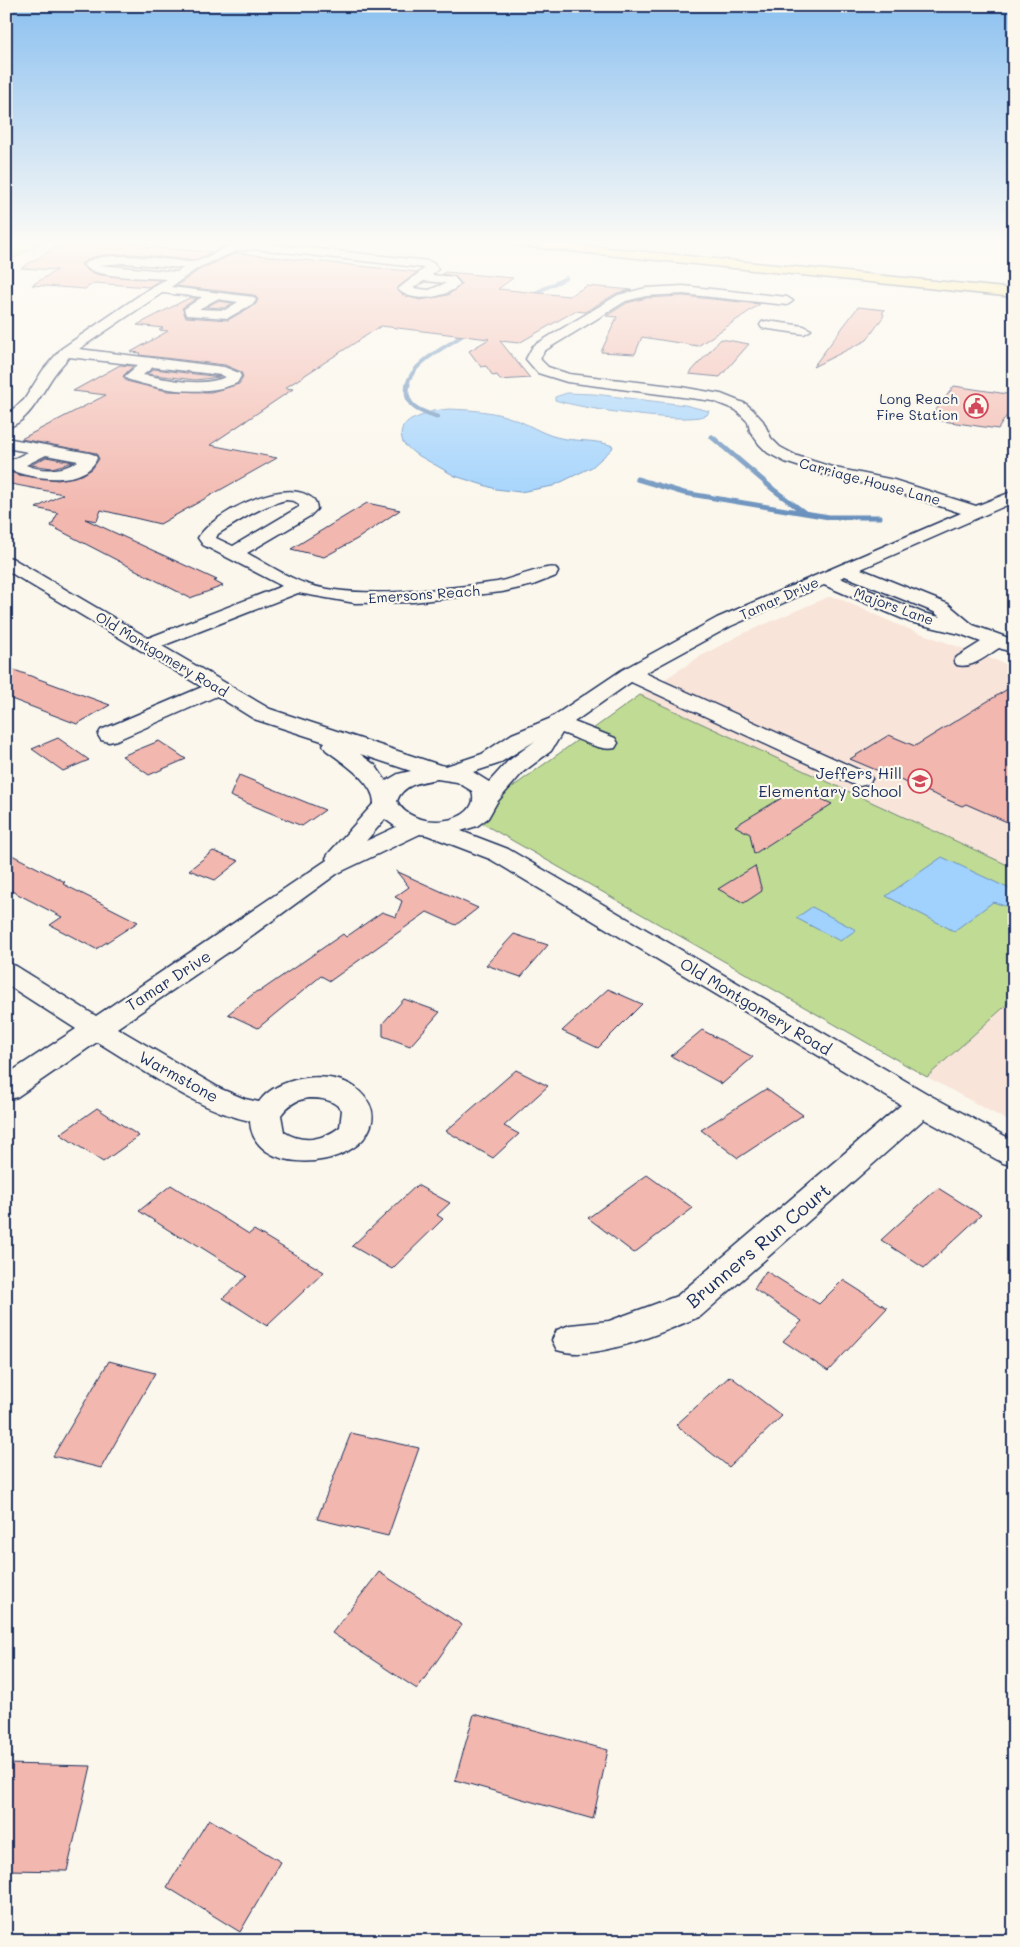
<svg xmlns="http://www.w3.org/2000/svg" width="1020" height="1947" viewBox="0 0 1020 1947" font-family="Mali,sans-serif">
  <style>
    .built { fill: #f8e4d9 }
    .green { fill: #c0db93; stroke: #6e8578 }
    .water { fill: #a0d2fd; stroke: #6b91bd }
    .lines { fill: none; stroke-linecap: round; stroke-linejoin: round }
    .stream-far1 { stroke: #6b91bd; stroke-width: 4 }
    .stream { stroke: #6b91bd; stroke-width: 5 }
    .building { fill: #f2b7ae; stroke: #1b2f5e }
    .minor-casing { stroke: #1b2f5e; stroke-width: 3 }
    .major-casing { stroke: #1b2f5e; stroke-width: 3 }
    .minor { fill: #fbf7ec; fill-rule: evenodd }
    .major { fill: #f8e281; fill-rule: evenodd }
    .labels { text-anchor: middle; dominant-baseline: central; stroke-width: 4.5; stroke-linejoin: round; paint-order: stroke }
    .far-poi-label { font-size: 14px; fill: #1b2f5e; stroke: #fbf7ec; text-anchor: end }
    .far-street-label { font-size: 14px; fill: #1b2f5e; stroke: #fbf7ec }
    .poi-label { font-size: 16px; fill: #1b2f5e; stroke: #fbf7ec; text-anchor: end }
    .street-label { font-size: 16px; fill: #1b2f5e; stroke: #fbf7ec }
    .near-street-label { font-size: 19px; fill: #1b2f5e; stroke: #fbf7ec }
  </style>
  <rect width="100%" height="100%" fill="#fbf7ec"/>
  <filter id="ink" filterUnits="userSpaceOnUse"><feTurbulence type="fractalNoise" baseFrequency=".02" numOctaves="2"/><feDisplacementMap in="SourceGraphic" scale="10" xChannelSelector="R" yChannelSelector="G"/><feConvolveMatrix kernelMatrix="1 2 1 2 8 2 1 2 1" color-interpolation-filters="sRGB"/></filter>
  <g filter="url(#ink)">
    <path class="built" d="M828 597 838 598 898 625 1014 667V868L640 695 701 656 742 634Z
      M1014 998V1124L927 1077Z"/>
    <path class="green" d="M6 243H41L6 263Z
      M640 695 1014 868V998L927 1077 471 817Z"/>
    <path class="water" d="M567 393 594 394 685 405 709 411 707 415C687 425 578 408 555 400V397Z
      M449 409C472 410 493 411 514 419 528 424 541 433 556 437 575 442 595 439 613 446L612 449 592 467 553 486 520 492 496 489 455 476 414 453 403 443 401 434 403 426 411 420 433 411Z
      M942 857 1014 891V909L993 902 954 931 886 896Z
      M812 907 856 930 840 941 796 918Z"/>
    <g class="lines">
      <path class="stream-far1" d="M525 298 566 278
        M407 385C413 359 454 344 473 328"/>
      <path class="stream" d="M408 384C403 406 419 411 437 417
        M712 437 774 490 805 513
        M637 479 684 493 829 517H880"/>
    </g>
    <path class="building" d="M64 243H149L142 247 213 252 198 259 189 260 134 254 103 255 90 258 81 264 88 271 99 275 160 280 149 287 94 283 85 289 32 285 57 270 21 268Z
      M236 253 417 272 396 289 403 295 420 300 448 295 461 285V283L455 276 442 274 445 272 513 278 498 289 569 296 587 286 632 290 617 293 585 312 575 311 519 343 500 341 530 378 500 380 497 375 493 376 486 366 481 367 469 351 489 339 381 326 285 388 293 389 210 445 277 458 160 524 101 510 97 521 85 519 217 580 214 581 223 586 190 598 51 526 58 513 36 508 63 494 6 483V467L9 472 19 475 58 480 82 475 92 469 99 459 96 453 21 439 106 395 73 391 120 365 133 366 123 376 126 381 167 391 211 392 239 384 243 377 241 372 225 365 139 355 141 353 131 352 168 331 159 330 163 328 137 325 189 298H197L182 308 186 317 228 320 256 304 258 299 254 295 176 286 199 270Z
      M683 296 760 304 698 346 642 337 635 354 601 352 617 317 606 316 627 303 646 298Z
      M217 301 233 303 224 308 206 307Z
      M858 307 885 310 882 313 884 314 883 317 867 340 813 367Z
      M721 339 749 344 720 377 689 374Z
      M154 369 220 377 195 380 147 374Z
      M954 386 1014 395V405L998 429 929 419Z
      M46 457 73 462 52 468 31 465Z
      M367 503 400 510 357 539 324 557 291 549Z
      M6 667 110 705 77 724 6 697Z
      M1014 685V825L966 804 962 806 850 759 889 735 915 746Z
      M58 738 89 760 63 771 32 749Z
      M159 741 186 759 149 775 122 756Z
      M239 775 325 810 302 826 230 796Z
      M798 788 832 804 754 854 750 834 735 826Z
      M213 851 239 861 215 880 189 870Z
      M6 852 65 882 63 884 138 922 96 949 50 925 62 917 6 888Z
      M755 866 762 891 744 903 718 889Z
      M396 871 478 908 456 925 427 912 330 981 321 976 258 1028 228 1014 257 991 259 992 343 934 346 937 382 912 396 917 402 901 395 897 409 887Z
      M514 934 548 945 521 977 486 965Z
      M608 989 642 1004 598 1048 562 1031Z
      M404 999 440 1012 410 1046 383 1036V1023Z
      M702 1030 753 1057 722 1084 671 1056Z
      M516 1070 548 1086 504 1126 519 1134 493 1158 446 1131Z
      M766 1089 803 1115 738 1158 701 1130Z
      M97 1108 139 1136 103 1162 60 1134Z
      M647 1175 693 1208 634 1253 588 1218Z
      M171 1185 249 1234 254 1230 324 1272 267 1326 223 1298 247 1276 183 1236 181 1238 139 1211Z
      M417 1185 450 1203 437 1215 443 1219 392 1269 352 1246Z
      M938 1188 981 1215 924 1268 881 1240Z
      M766 1271 819 1304 843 1280 887 1308 828 1371 783 1341 802 1321 754 1289Z
      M109 1361 155 1373 101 1468 53 1456Z
      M730 1376 782 1416 729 1467 676 1425Z
      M351 1433 419 1448 388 1536 317 1519Z
      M379 1572 462 1625 417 1689 332 1633Z
      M474 1714 608 1750 593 1819 455 1780Z
      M6 1764 91 1766 67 1871 6 1870Z
      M209 1819 281 1862 240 1932 167 1887Z"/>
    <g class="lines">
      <g class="minor-casing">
        <path id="minor" d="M247 243H263L429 261 433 263 438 269 432 275 454 277 460 284C448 298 411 304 398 289L425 268 256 249 236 251 198 268 171 287 254 297 256 300 254 303 228 318 186 315 184 309 202 297 162 293 79 349 224 367 239 373 241 376 237 383C204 397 160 390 127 379L125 376 138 365 69 357C64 363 58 369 54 375 41 393 30 422 6 428V415L24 400 43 370 61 349 153 286 167 279C148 277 96 279 83 265 98 248 167 260 189 262 201 263 217 251 228 246 234 244 241 244 247 243ZM124 263 183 268 177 272 99 265ZM424 281 446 283 429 290 413 288ZM217 299 238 302 225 310 199 309ZM153 367 221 375 226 377C200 388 169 379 143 375Z
          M683 286 787 297 793 301 787 305 683 294 646 296 626 301 544 351 540 359 548 367 569 374 681 387 721 394 746 404 753 410 763 421 771 438 780 447 797 456 835 468 894 480 976 506 1014 491V502L861 569 948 604 973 625 1014 640V653L999 648C986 656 972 669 957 665L954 661 957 657 981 642 960 634 910 622 824 585 731 626 645 673 868 774 872 779 868 784 860 786 852 784 631 682 574 722 615 738 618 743 615 748C600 752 578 738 562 733L551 751 523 772 497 802 488 818 477 826 461 831 508 849 933 1097 1014 1141V1166L1003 1163 924 1119 701 1316C665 1331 595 1363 557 1350L552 1340 557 1330 570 1325 609 1321 677 1296 901 1105 490 859 427 835 420 834 338 873 236 947 117 1028 221 1089 245 1099 259 1102C277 1075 336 1068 359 1091 372 1103 377 1116 368 1132 347 1171 252 1175 250 1121 195 1109 146 1071 97 1042L17 1097 6 1100V1075L76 1029 6 984V963L16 966 96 1016 327 860 326 858 329 853 374 803C374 782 342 762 326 750L323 745 325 742 254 719 217 696 117 740 109 742 101 740 98 735 101 730 202 687 6 570V557L12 558 148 638 282 586 203 545 198 538C212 514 279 480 307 495 314 499 316 500 317 509L310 516 247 553C265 563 285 576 304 583 353 601 445 589 497 582 513 579 544 565 556 568L558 572 556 576 533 585 502 592 413 602 355 603 298 593 162 646 270 709 440 765 446 766 482 754 512 734 549 719 622 670 717 618 961 513 884 488 825 475 785 462 768 453 759 444 750 431 748 422 736 410 713 401 567 382 538 373 526 359 533 346 618 295 646 288ZM286 500 294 501 299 504V507L233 546 216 538 218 534C239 521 261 506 286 500ZM845 576 934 612 940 617 923 613 840 578ZM535 741 507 762 489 782 473 772 498 764ZM360 754 411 771 398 774 386 781 375 765ZM437 779 457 782 472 791C483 824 412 833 397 801 403 784 421 782 437 779ZM385 819 396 827 366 841ZM308 1098C322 1098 332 1099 342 1110L340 1127C323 1140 303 1144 284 1132L281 1115C288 1105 296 1100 308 1098Z
          M767 321 804 326 811 330 804 334 762 328 760 325 762 322Z
          M6 438 89 453 95 455 97 458C86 487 32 479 10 470L7 464 9 461 28 452 6 448ZM46 455 78 461C63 471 42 472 26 465Z"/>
      </g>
      <g class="major-casing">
        <path id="major" d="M516 243H558L1014 289V297L521 246Z"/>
      </g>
      <use href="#minor" class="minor"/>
      <use href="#major" class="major"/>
    </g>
  </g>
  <linearGradient id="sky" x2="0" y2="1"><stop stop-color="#8bc0f0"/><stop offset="0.47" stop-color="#fdfbf6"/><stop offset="1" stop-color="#fdfbf6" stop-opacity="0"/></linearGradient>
  <rect width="1020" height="516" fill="url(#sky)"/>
  <defs>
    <g id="civic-ring" transform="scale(1.25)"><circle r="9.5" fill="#fbf7ec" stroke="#d1495b" stroke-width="1.5"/><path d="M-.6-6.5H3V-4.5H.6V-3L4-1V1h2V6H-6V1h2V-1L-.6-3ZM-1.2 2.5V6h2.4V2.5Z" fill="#d1495b"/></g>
    <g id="school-ring" transform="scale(1.25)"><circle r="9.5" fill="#fbf7ec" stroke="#d1495b" stroke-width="1.5"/><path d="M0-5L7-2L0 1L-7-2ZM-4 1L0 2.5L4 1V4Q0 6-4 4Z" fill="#d1495b"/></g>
  </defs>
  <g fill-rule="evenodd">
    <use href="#civic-ring" x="976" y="406"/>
    <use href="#school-ring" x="920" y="781"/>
  </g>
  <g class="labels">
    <g class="far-poi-label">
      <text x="958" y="398">Long Reach<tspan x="958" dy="16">Fire Station</tspan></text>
    </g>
    <g class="far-street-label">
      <text transform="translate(870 481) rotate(15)">Carriage House Lane</text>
      <text transform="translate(424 594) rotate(-4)">Emersons Reach</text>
      <text transform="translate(779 598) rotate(-24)">Tamar Drive</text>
      <text transform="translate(894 606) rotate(20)">Majors Lane</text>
      <text transform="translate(162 654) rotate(31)">Old Montgomery Road</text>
    </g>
    <g class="poi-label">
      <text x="902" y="772">Jeffers Hill<tspan x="902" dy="18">Elementary School</tspan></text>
    </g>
    <g class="street-label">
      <text transform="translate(168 980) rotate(-33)">Tamar Drive</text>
      <text transform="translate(756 1006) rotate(31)">Old Montgomery Road</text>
      <text transform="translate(179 1076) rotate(29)">Warmstone</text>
    </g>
    <g class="near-street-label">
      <text transform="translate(758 1245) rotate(-40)">Brunners Run Court</text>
    </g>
  </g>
  <rect width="1020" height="1947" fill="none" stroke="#fbf7ec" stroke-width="25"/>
  <rect x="12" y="12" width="995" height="1922" fill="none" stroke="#1b2f5e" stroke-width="2" filter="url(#ink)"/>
</svg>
